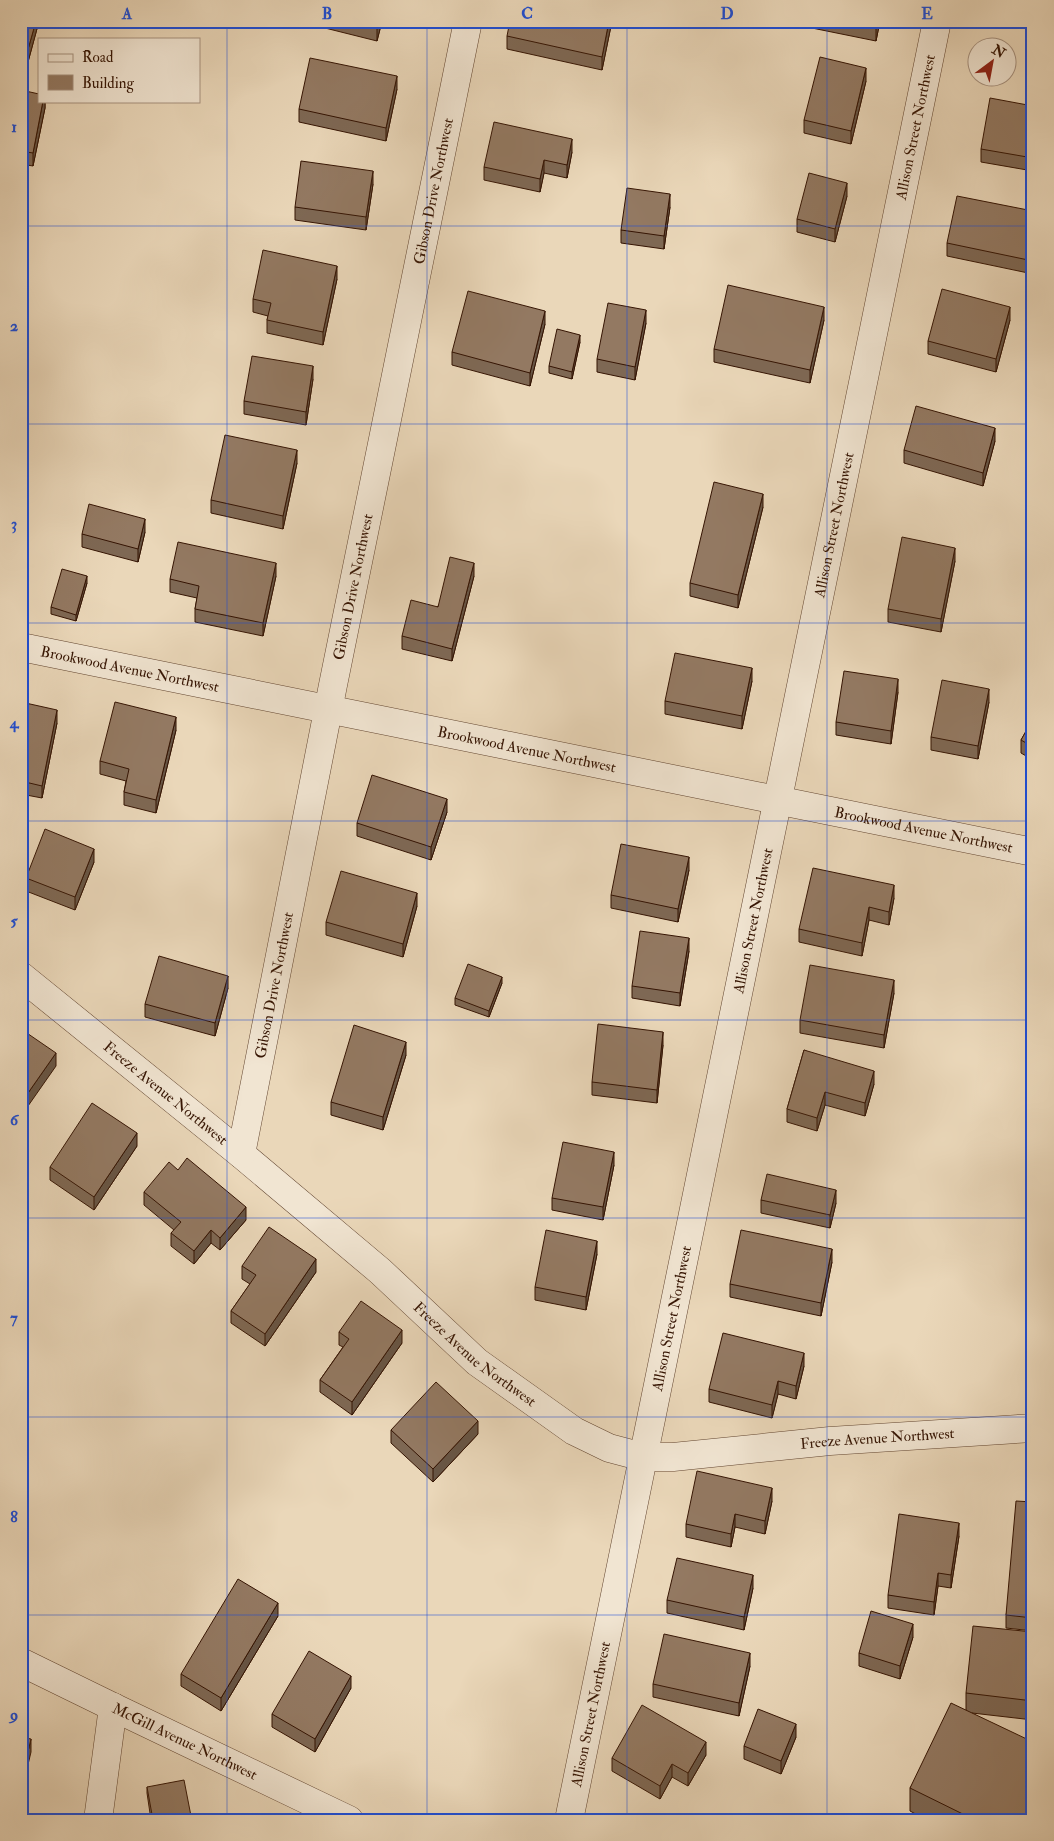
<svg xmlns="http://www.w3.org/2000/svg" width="1054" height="1841" viewBox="0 0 1054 1841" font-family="'IM FELL Double Pica',serif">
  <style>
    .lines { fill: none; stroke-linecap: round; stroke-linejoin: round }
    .minor-casing { stroke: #624530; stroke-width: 29 }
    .tertiary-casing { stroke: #624530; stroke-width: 29 }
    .minor { stroke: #f1e5d2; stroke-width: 28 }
    .tertiary { stroke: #f1e5d2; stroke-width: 28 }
    .wall { fill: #7e6854; stroke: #351403 }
    .shaded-wall { fill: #675545; stroke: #351403 }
    .building { fill: #937962; stroke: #351403 }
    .grid { fill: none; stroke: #1d4ed8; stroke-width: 1; stroke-opacity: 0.55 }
    .labels { text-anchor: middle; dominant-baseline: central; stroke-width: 4; stroke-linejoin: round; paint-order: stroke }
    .street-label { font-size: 15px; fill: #351403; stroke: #f1e5d2 }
    .neatline { fill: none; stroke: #1d4ed8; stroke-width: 2 }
    .grid-label { font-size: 16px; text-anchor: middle; font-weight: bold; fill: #1d4ed8 }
  </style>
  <rect width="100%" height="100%" fill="#ead7b9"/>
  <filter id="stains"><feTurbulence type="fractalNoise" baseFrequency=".004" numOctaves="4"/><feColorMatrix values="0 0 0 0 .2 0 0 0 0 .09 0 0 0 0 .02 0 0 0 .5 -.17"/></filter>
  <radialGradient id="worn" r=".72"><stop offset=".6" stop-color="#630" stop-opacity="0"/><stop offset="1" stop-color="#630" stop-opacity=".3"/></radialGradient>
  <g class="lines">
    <g class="minor-casing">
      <g id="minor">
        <path id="s1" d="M21 647 1033 852"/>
        <path id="s2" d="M21 976 241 1154 380 1271 477 1362 574 1431 609 1448 643 1457H673L830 1441 1033 1428"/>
        <path id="s3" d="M241 1154 333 685 468 21"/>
        <path id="s4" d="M569 1820 937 21"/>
      </g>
    </g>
    <g class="tertiary-casing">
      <g id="tertiary">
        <path id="s5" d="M21 1662 113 1707 349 1820"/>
        <path d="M98 1820 113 1707"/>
      </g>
    </g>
    <use href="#minor" class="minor"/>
    <use href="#tertiary" class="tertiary"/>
  </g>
  <path class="wall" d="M21 21H38V25L25 73 21 71Z
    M297 21H382L377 41Z
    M612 21 602 70 507 49V36Z
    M807 21H880L876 41 807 27Z
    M866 81 851 144 804 133V120Z
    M397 89 386 141 299 122V109Z
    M21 90 45 101V108L33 166 21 164Z
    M1033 106V171L981 162V149Z
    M572 152 567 178 544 173 540 192 484 180V167Z
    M373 184 366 230 295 220V207Z
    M847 196 835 242 797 232V219Z
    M670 207 664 249 621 243V230Z
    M1033 211V274L947 256V243Z
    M337 279 323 345 267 333V320L268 316 253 312V299Z
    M824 320 810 383 714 362V349Z
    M1010 320 996 372 928 354V341Z
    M646 323 635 380 597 372V359Z
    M545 324 530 386 452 365V352Z
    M580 342 572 379 549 373V366Z
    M313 379 306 425 244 414V401Z
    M995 441 983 486 904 463V450Z
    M297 463 283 529 211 513V500Z
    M763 507 738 608 690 596V583Z
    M145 532 138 562 82 547V534Z
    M955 561 941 632 888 622V609Z
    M276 576 263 636 195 622V609L197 598 170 592V579Z
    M474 576 452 661 402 649V636Z
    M87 583 76 621 51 614V607Z
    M752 681 742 729 665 714V701Z
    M898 692 891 744 836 735V722Z
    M21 702 57 723 42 798 21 794Z
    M989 702 978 759 931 750V737Z
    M1033 719V760L1021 753V740Z
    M176 730 156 813 124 805V792L126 781 100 774V761Z
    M447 812 431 860 357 836V823Z
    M94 862 75 910 26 891V878Z
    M689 870 678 922 611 908V895Z
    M894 898 889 925 869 920 862 956 799 942V929Z
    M417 906 403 957 326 935V922Z
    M689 951 680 1006 632 998V986Z
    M502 983 489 1017 455 1005V998Z
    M228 988 215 1036 145 1017V1004Z
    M894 993 884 1048 800 1033V1020Z
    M663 1045 657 1103 592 1095V1082Z
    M804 1050 874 1084 865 1116 825 1105 817 1131 787 1122V1109Z
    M406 1055 383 1130 331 1115V1102Z
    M137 1146 94 1210 50 1180V1167Z
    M614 1165 603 1220 552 1210V1198Z
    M144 1192 246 1220 220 1250 211 1243 194 1264 171 1246V1233L174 1230 144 1205Z
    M761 1200 836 1203 830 1228 761 1213Z
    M597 1254 586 1310 535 1300V1287Z
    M832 1262 821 1316 730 1297V1284Z
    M242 1266 316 1272 265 1346 231 1323V1311L250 1284 242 1279Z
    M339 1332 402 1343 352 1415 320 1392V1380L343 1347 339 1345Z
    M804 1366 796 1399 778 1394 772 1418 709 1402V1389Z
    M391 1430 478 1434 433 1482 391 1443Z
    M772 1501 765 1534 735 1527 731 1547 686 1537V1524Z
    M1033 1502V1631L1006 1628V1615Z
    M959 1536 951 1588 938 1586 934 1615 888 1608V1595Z
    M753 1588 744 1630 667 1613V1600Z
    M278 1616 221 1711 181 1686V1674Z
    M1033 1632V1720L972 1713 1033 1820H927L910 1811V1788L966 1710V1693Z
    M913 1637 900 1679 859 1666V1653Z
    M750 1666 739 1716 653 1697V1684Z
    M351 1688 315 1752 272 1727V1714Z
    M796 1737 781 1774 744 1759V1746Z
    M706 1755 688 1786 672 1777 660 1799 612 1771V1758Z
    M147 1787 191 1816V1820H151L147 1793Z"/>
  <path class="shaded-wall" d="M36 21H38V25L25 73V60Z
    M379 21H382L377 41V28Z
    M609 21H612L602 70V57Z
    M877 21H880L876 41V28Z
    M866 68V81L851 144V131Z
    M397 76V89L386 141V128Z
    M43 101H45V108L33 166V153Z
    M572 139V152L567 178V165Z
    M544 160V173L540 192V179Z
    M373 171V184L366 230V217Z
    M847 183V196L835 242V229Z
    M670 194V207L664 249V236Z
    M337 266V279L323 345V332Z
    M824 307V320L810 383V370Z
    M1010 307V320L996 372V359Z
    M646 310V323L635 380V367Z
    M545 311V324L530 386V373Z
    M580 335V342L572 379V372Z
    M313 366V379L306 425V412Z
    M995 428V441L983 486V473Z
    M297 450V463L283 529V516Z
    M763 494V507L738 608V595Z
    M145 519V532L138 562V549Z
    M955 548V561L941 632V619Z
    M276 563V576L263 636V623Z
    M474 563V576L452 661V649Z
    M87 576V583L76 621V615Z
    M752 668V681L742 729V716Z
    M898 679V692L891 744V731Z
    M989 689V702L978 759V746Z
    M57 710V723L42 798V786Z
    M176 717V730L156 813V800Z
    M447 799V812L431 860V847Z
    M94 849V862L75 910V897Z
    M689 857V870L678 922V909Z
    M894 885V898L889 925V912Z
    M417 893V906L403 957V944Z
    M869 907V920L862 956V943Z
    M689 938V951L680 1006V993Z
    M228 976V988L215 1036V1023Z
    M502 977V983L489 1017V1011Z
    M894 980V993L884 1048V1035Z
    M663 1032V1045L657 1103V1090Z
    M406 1042V1055L383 1130V1117Z
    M56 1053V1066L21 1116V1103Z
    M874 1071V1084L865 1116V1103Z
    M825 1092V1105L817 1131V1118Z
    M137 1133V1146L94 1210V1197Z
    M614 1152V1165L603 1220V1207Z
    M836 1190V1203L830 1228V1215Z
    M246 1207V1220L220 1250V1238Z
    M211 1230V1243L194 1264V1251Z
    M597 1241V1254L586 1310V1297Z
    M832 1249V1262L821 1316V1303Z
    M316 1259V1272L265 1346V1334Z
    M402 1330V1343L352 1415V1402Z
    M804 1353V1366L796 1399V1386Z
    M778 1381V1394L772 1418V1405Z
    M478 1421V1434L433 1482V1469Z
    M772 1488V1501L765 1534V1521Z
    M735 1514V1527L731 1547V1534Z
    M959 1523V1536L951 1588V1575Z
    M938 1573V1586L934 1615V1602Z
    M753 1575V1588L744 1630V1617Z
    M278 1603V1616L221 1711V1698Z
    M913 1624V1637L900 1679V1666Z
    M750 1653V1666L739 1716V1703Z
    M351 1676V1688L315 1752V1739Z
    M796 1724V1737L781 1774V1761Z
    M31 1739V1752L21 1794V1781Z
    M706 1742V1755L688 1786V1773Z
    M672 1764V1777L660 1799V1786Z"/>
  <path class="building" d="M21 21H36L25 60 21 59Z
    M349 21H379L377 28Z
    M510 21H609L602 57 507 36Z
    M843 21H877L876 28Z
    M820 57 866 68 851 131 804 120Z
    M310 58 397 76 386 128 299 109Z
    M21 90 39 94V101H43L33 153 21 151Z
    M990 98 1033 106V158L981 149Z
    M494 122 572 139 567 165 544 160 540 179 484 167Z
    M301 161 373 171 366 217 295 207Z
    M809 173 847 183 835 229 797 219Z
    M627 188 670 194 664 236 621 230Z
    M957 196 1033 211V261L947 243Z
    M263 250 337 266 323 332 267 320 271 303 253 299Z
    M728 285 824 307 810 370 714 349Z
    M942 289 1010 307 996 359 928 341Z
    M468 291 545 311 530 373 452 352Z
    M608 303 646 310 635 367 597 359Z
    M557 329 580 335 572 372 549 366Z
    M252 356 313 366 306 412 244 401Z
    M916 406 995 428 983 473 904 450Z
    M225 435 297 450 283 516 211 500Z
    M714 482 763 494 738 595 690 583Z
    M89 504 145 519 138 549 82 534Z
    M902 537 955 548 941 619 888 609Z
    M178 542 276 563 263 623 195 609 199 586 170 579Z
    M450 557 474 563 452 649 402 636 411 600 438 607Z
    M62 569 87 576 76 615 51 607Z
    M675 653 752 668 742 716 665 701Z
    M844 671 898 679 891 731 836 722Z
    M942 680 989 689 978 746 931 737Z
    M21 702 57 710 42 786 21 781Z
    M115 702 176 717 156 800 124 792 129 769 100 761Z
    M1033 719V747L1021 740Z
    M372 775 447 799 431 847 357 823Z
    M45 829 94 849 75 897 26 878Z
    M621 844 689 857 678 909 611 895Z
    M813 868 894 885 889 912 869 907 862 943 799 929Z
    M341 871 417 893 403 944 326 922Z
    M640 931 689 938 680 993 632 986Z
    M159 956 228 976 215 1023 145 1004Z
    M468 964 502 977 489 1011 455 998Z
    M810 965 894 980 884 1035 800 1020Z
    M598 1024 663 1032 657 1090 592 1082Z
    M354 1025 406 1042 383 1117 331 1102Z
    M21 1029 56 1053 21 1103Z
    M804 1050 874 1071 865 1103 825 1092 817 1118 787 1109Z
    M92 1103 137 1133 94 1197 50 1167Z
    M563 1142 614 1152 603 1207 552 1198Z
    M187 1158 246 1207 220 1238 211 1230 194 1251 171 1233 181 1222 144 1192 169 1162 178 1170Z
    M767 1174 836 1190 830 1215 761 1200Z
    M269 1227 316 1259 265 1334 231 1311 256 1275 242 1266Z
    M546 1230 597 1241 586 1297 535 1287Z
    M741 1230 832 1249 821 1303 730 1284Z
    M361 1301 402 1330 352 1402 320 1380 349 1339 339 1332Z
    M723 1333 804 1353 796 1386 778 1381 772 1405 709 1389Z
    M436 1382 478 1421 433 1469 391 1430Z
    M697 1471 772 1488 765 1521 735 1514 731 1534 686 1524Z
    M1016 1501 1033 1502V1618L1006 1615Z
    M899 1514 959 1523 951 1575 938 1573 934 1602 888 1595Z
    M677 1558 753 1575 744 1617 667 1600Z
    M238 1579 278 1603 221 1698 181 1674Z
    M871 1611 913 1624 900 1666 859 1653Z
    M973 1626 1033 1632V1701L966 1693Z
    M664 1634 750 1653 739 1703 653 1684Z
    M309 1651 351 1676 315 1739 272 1714Z
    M951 1703 1033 1742V1820H975L910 1788Z
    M642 1705 706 1742 688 1773 672 1764 660 1786 612 1758Z
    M758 1709 796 1724 781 1761 744 1746Z
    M21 1737 31 1739 21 1781Z
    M184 1780 191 1816 170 1820H153L147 1787Z"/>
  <path class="grid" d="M227 21V1820M427 21V1820M627 21V1820M827 21V1820M21 226H1033M21 424H1033M21 623H1033M21 821H1033M21 1020H1033M21 1218H1033M21 1417H1033M21 1615H1033"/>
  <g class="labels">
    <g class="street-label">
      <text stroke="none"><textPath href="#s4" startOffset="1728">Allison Street Northwest</textPath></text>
      <text stroke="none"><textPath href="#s3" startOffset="982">Gibson Drive Northwest</textPath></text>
      <text stroke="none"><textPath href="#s4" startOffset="1322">Allison Street Northwest</textPath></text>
      <text stroke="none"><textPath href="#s3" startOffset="578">Gibson Drive Northwest</textPath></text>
      <text stroke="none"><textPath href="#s1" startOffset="111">Brookwood Avenue Northwest</textPath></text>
      <text stroke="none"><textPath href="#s1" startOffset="516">Brookwood Avenue Northwest</textPath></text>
      <text stroke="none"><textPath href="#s1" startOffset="921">Brookwood Avenue Northwest</textPath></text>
      <text stroke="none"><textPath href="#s4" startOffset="918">Allison Street Northwest</textPath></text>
      <text stroke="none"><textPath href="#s3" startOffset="172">Gibson Drive Northwest</textPath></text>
      <text stroke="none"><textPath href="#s2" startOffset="186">Freeze Avenue Northwest</textPath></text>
      <text stroke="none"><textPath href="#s4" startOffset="512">Allison Street Northwest</textPath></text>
      <text stroke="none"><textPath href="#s2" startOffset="591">Freeze Avenue Northwest</textPath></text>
      <text stroke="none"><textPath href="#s2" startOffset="1026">Freeze Avenue Northwest</textPath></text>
      <text stroke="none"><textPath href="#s4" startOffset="108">Allison Street Northwest</textPath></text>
      <text stroke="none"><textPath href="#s5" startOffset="182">McGill Avenue Northwest</textPath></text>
    </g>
  </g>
  <rect width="1054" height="1841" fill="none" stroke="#ead7b9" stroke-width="55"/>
  <rect x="38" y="38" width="162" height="65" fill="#f1e5d2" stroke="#a6917f"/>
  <rect x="48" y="54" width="25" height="8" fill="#f1e5d2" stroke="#a6917f"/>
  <text x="82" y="62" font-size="15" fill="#351403">Road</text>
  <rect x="48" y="75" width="25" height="15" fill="#937962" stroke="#a6917f"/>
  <text x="82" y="88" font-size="15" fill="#351403">Building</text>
  <g transform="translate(992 62) rotate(32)"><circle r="24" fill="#f1e5d2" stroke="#a6917f"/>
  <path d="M0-4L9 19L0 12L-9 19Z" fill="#8f2418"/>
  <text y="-8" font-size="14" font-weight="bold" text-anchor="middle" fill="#351403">N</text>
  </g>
  <rect x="28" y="28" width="998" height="1786" class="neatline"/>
  <g class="grid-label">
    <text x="127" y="19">A</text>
    <text x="327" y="19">B</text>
    <text x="527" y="19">C</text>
    <text x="727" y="19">D</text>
    <text x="927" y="19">E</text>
    <text x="14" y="132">1</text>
    <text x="14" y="331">2</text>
    <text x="14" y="529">3</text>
    <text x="14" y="728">4</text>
    <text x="14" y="926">5</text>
    <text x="14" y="1125">6</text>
    <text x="14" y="1323">7</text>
    <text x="14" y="1522">8</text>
    <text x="14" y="1720">9</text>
  </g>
  <rect width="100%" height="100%" filter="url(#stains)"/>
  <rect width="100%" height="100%" fill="url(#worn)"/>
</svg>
